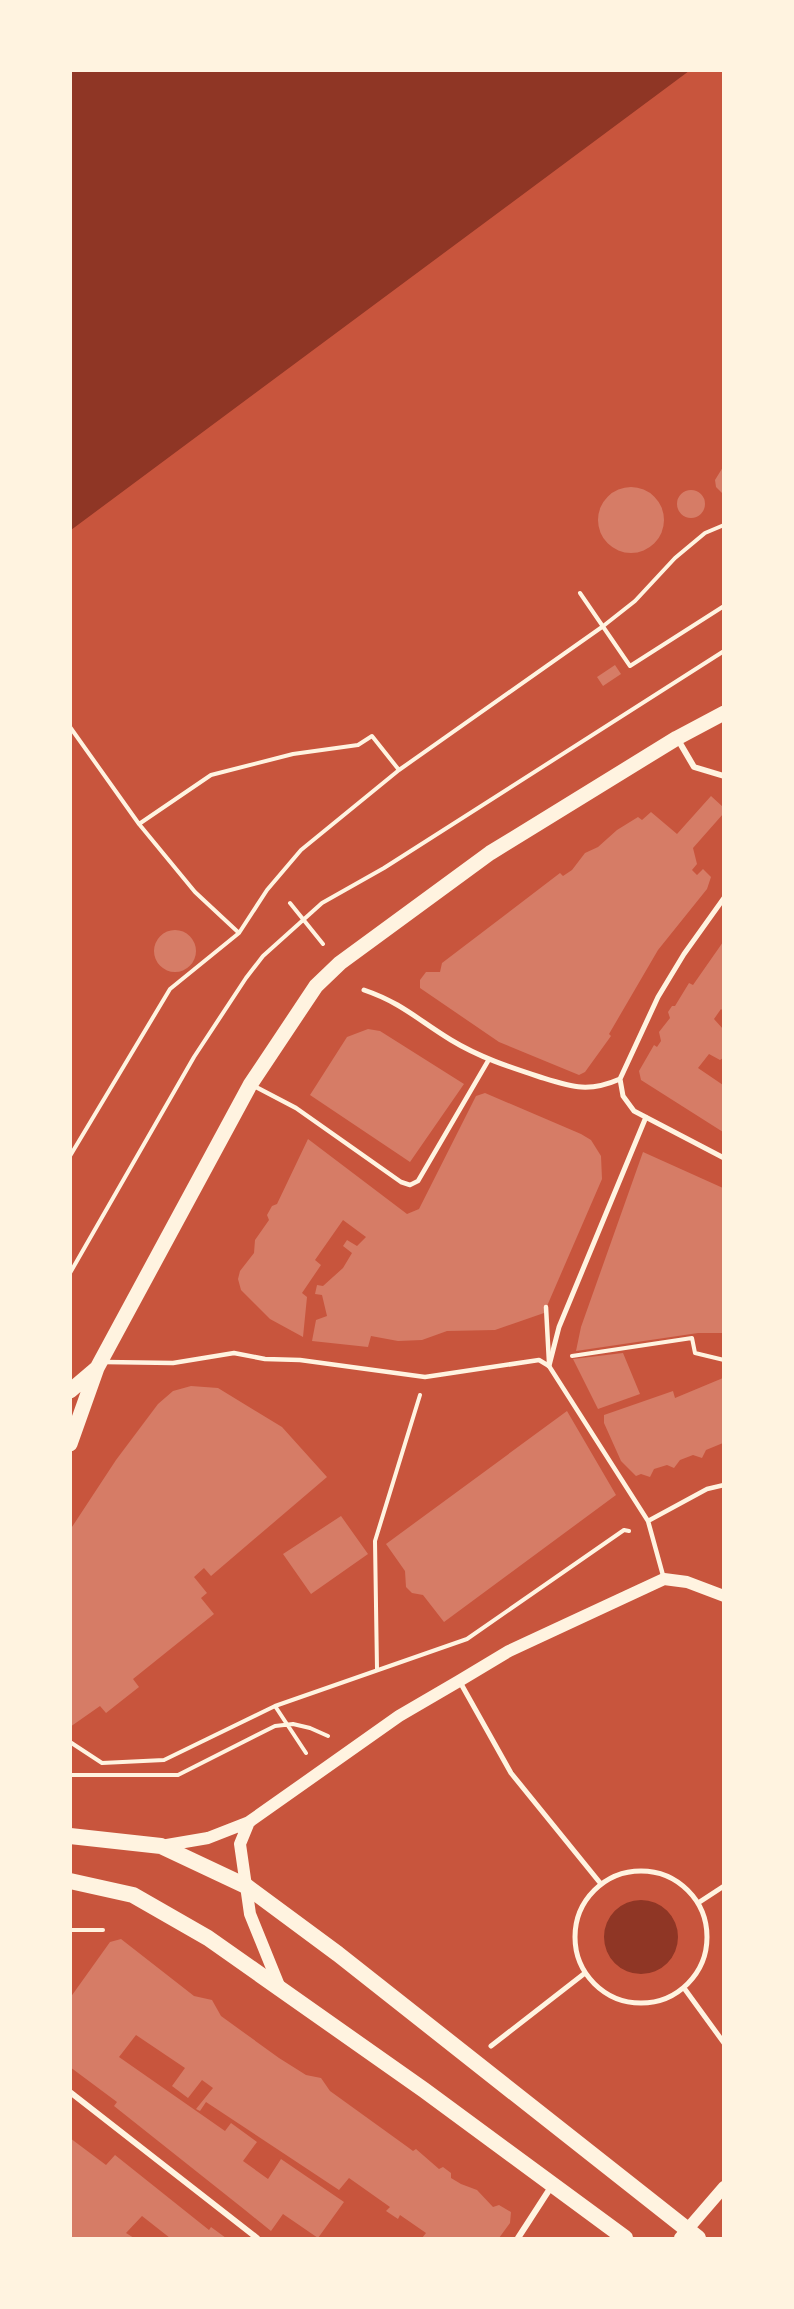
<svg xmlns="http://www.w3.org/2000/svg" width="794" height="2309" viewBox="0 0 794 2309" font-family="'PT Sans',sans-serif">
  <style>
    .water { fill: #8f3625 }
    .building { fill: #d67c66 }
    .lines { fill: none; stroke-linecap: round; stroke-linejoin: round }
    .path { stroke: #fff3e0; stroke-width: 4 }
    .service { stroke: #fff3e0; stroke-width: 4.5 }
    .pedestrian { stroke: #fff3e0; stroke-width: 5 }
    .minor { stroke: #fff3e0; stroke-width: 6 }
    .secondary { stroke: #fff3e0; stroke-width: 12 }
    .primary { stroke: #fff3e0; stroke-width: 15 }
    .trunk { stroke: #fff3e0; stroke-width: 16 }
  </style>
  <rect width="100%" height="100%" fill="#c8553d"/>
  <path class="water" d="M71 70H689V71L71 530Z
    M604 1937a37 37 0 1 1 74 0a37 37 0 1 1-74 0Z"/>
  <path class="building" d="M723 467V494L716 487 715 480Z
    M598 520a33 33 0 1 1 66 0a33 33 0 1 1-66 0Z
    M677 504a14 14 0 1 1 28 0a14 14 0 1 1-28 0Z
    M615 665 621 674 603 686 597 677Z
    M711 796 723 807V814L693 848 697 864 692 870 697 875 703 869 711 877 707 889 658 950 609 1034 611 1036 585 1072 579 1075 499 1042 420 988V980L426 972H440L442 963 560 873 563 876 572 870 585 853 598 847 617 830 638 817 642 820 651 812 677 834Z
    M154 951a21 21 0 1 1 42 0a21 21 0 1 1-42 0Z
    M723 942V1011L721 1009 714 1019 723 1029V1058L720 1060 709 1054 698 1068 723 1085V1132L641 1080 639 1071 654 1045 657 1047 661 1041 659 1032 670 1018 668 1012 672 1006H675L689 983 693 985Z
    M368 1029 380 1031 464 1084 410 1162 310 1095 347 1037Z
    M485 1093 581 1134 591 1140 601 1156 602 1179 544 1313 495 1330 447 1331 422 1340 398 1341 371 1336 368 1347 312 1341 316 1320 327 1316 322 1295 315 1294 317 1285 323 1286 343 1268 352 1253 343 1246 347 1240 357 1246 366 1237 343 1220 315 1260 321 1265 302 1293 307 1297 303 1337 270 1319 241 1290 238 1279 240 1271 254 1253 255 1240 269 1220 267 1215 272 1206 277 1204 308 1139 407 1214 419 1209 476 1096Z
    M643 1152 723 1188V1333H698L576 1351 581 1327Z
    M623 1353 640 1394 598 1409 573 1359Z
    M723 1378V1443L706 1450 702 1458 693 1455 680 1460 674 1468 667 1465 654 1469 650 1477 641 1474 636 1476 621 1461 604 1423V1415L673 1391 675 1398Z
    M191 1386 218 1388 282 1427 327 1477 211 1576 204 1568 194 1577 207 1593 201 1598 214 1614 133 1679 139 1687 106 1713 100 1706 70 1727V1530L116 1460 158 1404 173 1391Z
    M567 1411 616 1495 444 1622 423 1595 412 1593 406 1587 405 1571 386 1544Z
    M341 1516 368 1554 311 1594 283 1554Z
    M121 1939 194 1996 212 2000 221 2016 279 2058 306 2075 321 2078 330 2091 409 2148 413 2151 416 2149 439 2169 443 2167 451 2173V2178L461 2184 477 2190 493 2207 499 2205 511 2212 510 2223 499 2238H422L426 2233 400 2215 398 2219 386 2211 390 2207 349 2178 339 2190 206 2102 200 2111 196 2109 213 2088 202 2080 188 2098 172 2086 185 2068 136 2035 119 2057 225 2131 231 2123 257 2142 243 2161 268 2179 281 2159 344 2202 318 2238 283 2214 271 2231 245 2210 114 2106 117 2102 70 2067V1998L110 1942Z
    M70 2138 106 2165 115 2155 209 2230 211 2227 226 2238H170L142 2216 126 2233 134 2238H70Z"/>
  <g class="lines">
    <path class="path" d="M580 593 630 666 724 606
      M70 727 139 824 195 892 239 933
      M139 824 211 775 293 754 358 745 372 736 399 770
      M290 903 323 944
      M70 1156 170 989 239 933 267 890 301 850 399 770 602 627 635 601 675 558 705 533 724 525
      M70 1273 194 1057 246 978 263 956 322 903 384 868 724 651
      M572 1356 692 1338 695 1353 724 1360
      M377 1669 375 1541 420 1395
      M275 1706 306 1753
      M70 1742 102 1763 164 1760 275 1706 467 1639 624 1530 629 1531
      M70 1775H178L275 1726 293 1724 310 1728 328 1736
      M70 1930H103"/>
    <path class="service" d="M252 1085 296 1108 401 1182 410 1185 418 1181 488 1061
      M546 1307 549 1363
      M105 1362 173 1363 234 1353 265 1359 300 1360 425 1377 539 1360 549 1366 648 1521 664 1579
      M648 1521 707 1489 724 1485"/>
    <path class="pedestrian" d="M724 898 684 954 658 997 620 1079 623 1096 634 1111 724 1158
      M364 990C402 1003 418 1020 451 1040 479 1057 509 1067 540 1077 572 1087 588 1093 620 1079
      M549 1366 559 1327 646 1117
      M460 1682 511 1773 601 1884
      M575 1937a66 66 0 1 1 132 0a66 66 0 1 1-132 0Z
      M698 1903 724 1886
      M684 1988 724 2043
      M491 2046 585 1973"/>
    <path class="minor" d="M677 738 694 767 724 776
      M70 2092 257 2238
      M518 2238 551 2187"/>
    <path class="secondary" d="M249 1822 240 1844 250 1914 280 1988
      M161 1846 208 1838 249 1822 399 1716 459 1681 509 1651 664 1579 687 1582 724 1596
      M680 2238 724 2187"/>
    <path class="primary" d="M70 1391 97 1368
      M70 1444 97 1368 250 1085 316 986 340 963 490 853 677 738 724 713"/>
    <path class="trunk" d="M70 1836 161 1846 246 1886 338 1954 698 2238
      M70 1881 133 1895 208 1938 424 2090 625 2238"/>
  </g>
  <rect width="794" height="2309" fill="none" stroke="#fff3e0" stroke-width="144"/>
</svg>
